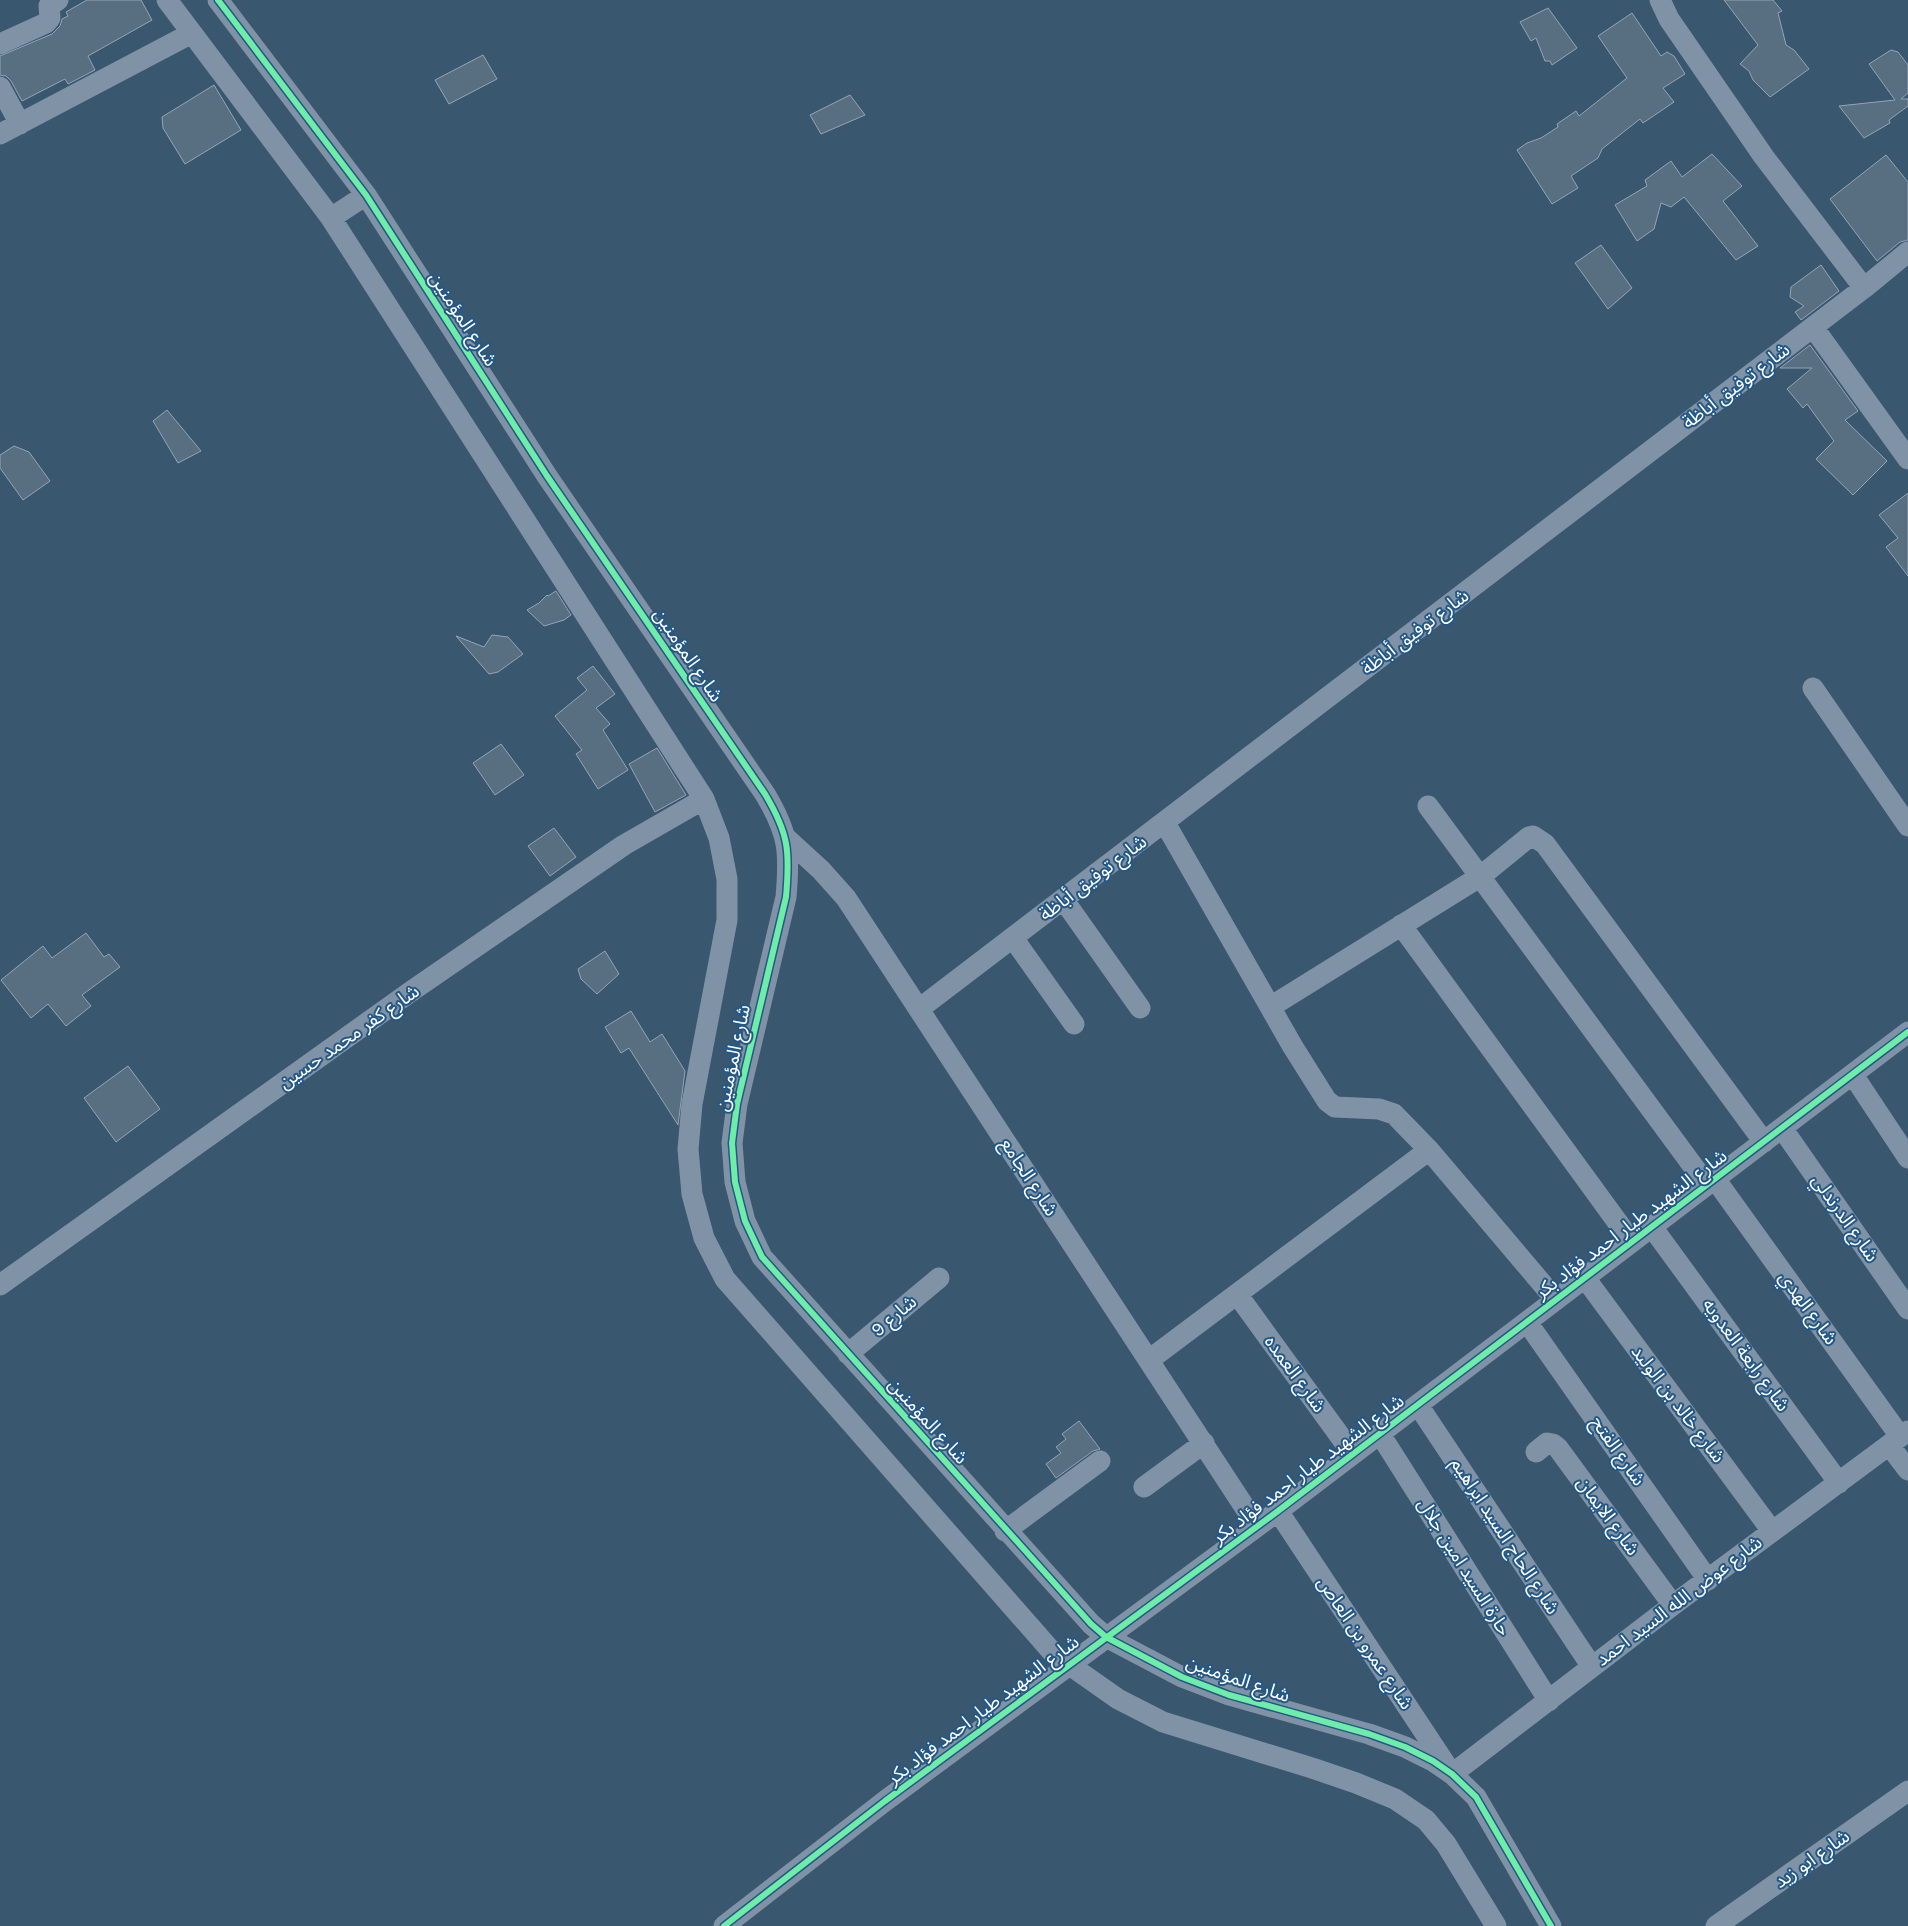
<svg xmlns="http://www.w3.org/2000/svg" width="1908" height="1926" viewBox="0 0 1908 1926" font-family="Karla,'Noto Sans Arabic',sans-serif">
  <style>
    .building { fill: #586f82; stroke: #94a5b4 }
    .lines { fill: none; stroke-linecap: round; stroke-linejoin: round }
    .minor { stroke: #8093a6; stroke-width: 21 }
    .cycleway-casing { stroke: #235887; stroke-width: 9 }
    .cycleway { stroke: #6deda7; stroke-width: 6 }
    .labels { text-anchor: middle; dominant-baseline: central; stroke-width: 4; stroke-linejoin: round; paint-order: stroke }
    .street-label { font-size: 19px; fill: #fff; stroke: #235887 }
  </style>
  <rect width="100%" height="100%" fill="#3a5770"/>
  <path class="building" d="M87 0H141L152 20 88 56 95 70 68 84 65 79 22 101 11 81 6 76 0 75V56L52 34 60 26 62 19 68 16 66 12Z
    M1724 0H1773L1782 11 1778 13 1786 45 1794 50 1809 69 1770 97 1753 80 1749 71 1740 64 1758 45Z
    M1548 8 1577 48 1552 65 1550 61H1545L1536 38 1531 41 1520 22Z
    M1632 13 1661 56 1667 52 1674 56 1685 74 1663 88 1674 102 1643 123 1640 119 1602 149 1598 158 1571 176 1578 188 1552 204 1517 150 1527 143 1541 138 1558 127 1557 124 1576 111 1579 116 1627 78 1598 36Z
    M1891 50 1898 52 1908 65V93L1901 99H1908V106L1889 120 1890 123 1864 138 1839 106 1895 100 1869 64Z
    M483 55 497 79 449 104 435 80Z
    M214 85 241 130 185 164 163 128 162 117Z
    M850 95 865 115 821 134 810 115Z
    M1712 154 1742 186 1723 201 1758 246 1736 260 1684 197 1671 207 1661 203 1654 229 1637 241 1615 205 1647 186 1645 180 1671 161 1682 177Z
    M1886 155 1908 182V240L1900 242 1877 261 1830 199Z
    M1601 245 1632 288 1608 309 1575 263Z
    M1821 265 1839 291 1801 320 1795 312 1804 306 1790 297 1791 287Z
    M1810 345 1858 411 1845 420 1887 461 1853 495 1816 459 1834 441 1807 404 1803 408 1787 389 1812 368H1780Z
    M167 410 201 451 178 463 153 421Z
    M14 446 29 452 50 481 23 500 0 468V455Z
    M1908 493V576L1886 547 1898 538 1879 515Z
    M556 591 571 615 564 620 544 626 527 610 539 603 547 595 548 596Z
    M492 635 508 637 523 654 498 672 489 674 456 636 484 647Z
    M593 666 615 694 596 708 610 724 603 730 628 770 598 789 576 754 582 750 555 716 587 690 577 678Z
    M501 744 524 775 495 795 473 763Z
    M657 748 686 795 655 812 629 764Z
    M554 828 576 857 550 876 528 846Z
    M86 933 104 957 109 954 120 967 82 995 91 1006 66 1026 48 1004 31 1018 1 980 43 946 52 958Z
    M605 951 619 974 597 994 581 979 578 969Z
    M631 1011 650 1042 662 1034 685 1071 678 1125 629 1048 621 1053 605 1027Z
    M128 1066 160 1109 116 1142 84 1098Z
    M1079 1421 1100 1449 1093 1451 1056 1478 1046 1464 1061 1453 1056 1447 1066 1439 1062 1434Z"/>
  <g class="lines">
    <path class="minor" d="M167 0 331 218 704 799 719 838 727 879V920L692 1104 688 1149 692 1194 704 1238 725 1279 1054 1654 1118 1699 1163 1722 1312 1768 1356 1783 1395 1799 1426 1820 1446 1844 1496 1926
      M218 0 366 195 547 476 765 794C789 834 790 852 786 897L737 1104 732 1143 735 1182 745 1221 762 1257 1091 1624 1106 1637 1182 1677 1229 1695 1369 1734 1405 1747 1433 1761 1452 1774 1476 1797 1551 1926
      M1660 0 1669 19 1764 157 1864 288
      M0 44 46 23 50 18 49 6 58 0
      M0 87 20 124
      M0 134 192 33
      M331 218 366 195
      M1813 327 1908 459
      M1813 688 1908 826
      M1428 806 1707 1185
      M1165 823 1293 1047 1327 1101 1335 1107 1379 1109 1394 1114 1429 1150 1556 1300
      M786 838 821 870 846 898 1257 1526
      M1063 899 1140 1008
      M1401 925 1632 1242
      M1013 938 1074 1024
      M1270 1007 1481 876 1529 837 1533 836 1545 844 1764 1142
      M919 1009 1864 288 1908 252
      M1853 1075 1908 1158
      M1782 1128 1908 1309
      M1715 1179 1900 1436
      M1652 1227 1839 1483
      M1585 1278 1772 1531
      M0 1285 413 990 624 845 704 799
      M1237 1294 1353 1454
      M1527 1322 1708 1580
      M848 1354 939 1278
      M1149 1360 1429 1150
      M1418 1405 1592 1667
      M1380 1434 1549 1701
      M1889 1445 1908 1470
      M1536 1452 1547 1443 1553 1444 1558 1448 1673 1605
      M1144 1487 1204 1443
      M1278 1511 1452 1774 1673 1605 1908 1431
      M1005 1531 1100 1461
      M724 1926 885 1801 1278 1511 1908 1032
      M1716 1926 1908 1791"/>
    <g class="cycleway-casing">
      <path id="cycleway" d="M218 0 366 195 547 476 765 794C789 834 790 852 786 897L737 1104 732 1143 735 1182 745 1221 762 1257 1091 1624 1106 1637 1182 1677 1229 1695 1369 1734 1405 1747 1433 1761 1452 1774 1476 1797 1551 1926
        M724 1926 885 1801 1278 1511 1908 1032"/>
    </g>
    <use href="#cycleway" class="cycleway"/>
  </g>
  <g class="labels">
    <g class="street-label">
      <text transform="translate(463 319) rotate(57)">شارع المؤمنين</text>
      <text transform="translate(1736 386) rotate(-37)">شارع توفيق أباظة</text>
      <text transform="translate(1415 632) rotate(-37)">شارع توفيق أباظة</text>
      <text transform="translate(688 655) rotate(56)">شارع المؤمنين</text>
      <text transform="translate(1093 878) rotate(-37)">شارع توفيق أباظة</text>
      <text transform="translate(349 1037) rotate(-35)">شارع كفر محمد حسين</text>
      <text transform="translate(733 1058) rotate(-78)">شارع المؤمنين</text>
      <text transform="translate(1029 1177) rotate(57)">شارع الجامع</text>
      <text transform="translate(1845 1218) rotate(55)">شارع الدرندلي</text>
      <text transform="translate(1631 1224) rotate(-37)">شارع الشهيد طيار احمد فؤاد بكر</text>
      <text transform="translate(1808 1308) rotate(54)">شارع الهدي</text>
      <text transform="translate(894 1316) rotate(-40)">شارع 9</text>
      <text transform="translate(1746 1355) rotate(54)">شارع رابعة العدويه</text>
      <text transform="translate(1295 1374) rotate(54)">شارع العمده</text>
      <text transform="translate(1678 1404) rotate(53)">شارع خالد بن الوليد</text>
      <text transform="translate(928 1421) rotate(48)">شارع المؤمنين</text>
      <text transform="translate(1618 1451) rotate(55)">شارع الفتح</text>
      <text transform="translate(1308 1469) rotate(-37)">شارع الشهيد طيار احمد فؤاد بكر</text>
      <text transform="translate(1608 1516) rotate(54)">شارع الايمان</text>
      <text transform="translate(1505 1536) rotate(57)">شارع الحاج السيد ابراهيم</text>
      <text transform="translate(1464 1567) rotate(58)">حارة السيد امين جلال</text>
      <text transform="translate(1679 1601) rotate(-37)">شارع عوض الله السيد احمد</text>
      <text transform="translate(1365 1643) rotate(56)">شارع عمرو بن العاص</text>
      <text transform="translate(1238 1679) rotate(19)">شارع المؤمنين</text>
      <text transform="translate(983 1710) rotate(-37)">شارع الشهيد طيار احمد فؤاد بكر</text>
      <text transform="translate(1812 1859) rotate(-35)">شارع ابو زيد</text>
    </g>
  </g>
</svg>
